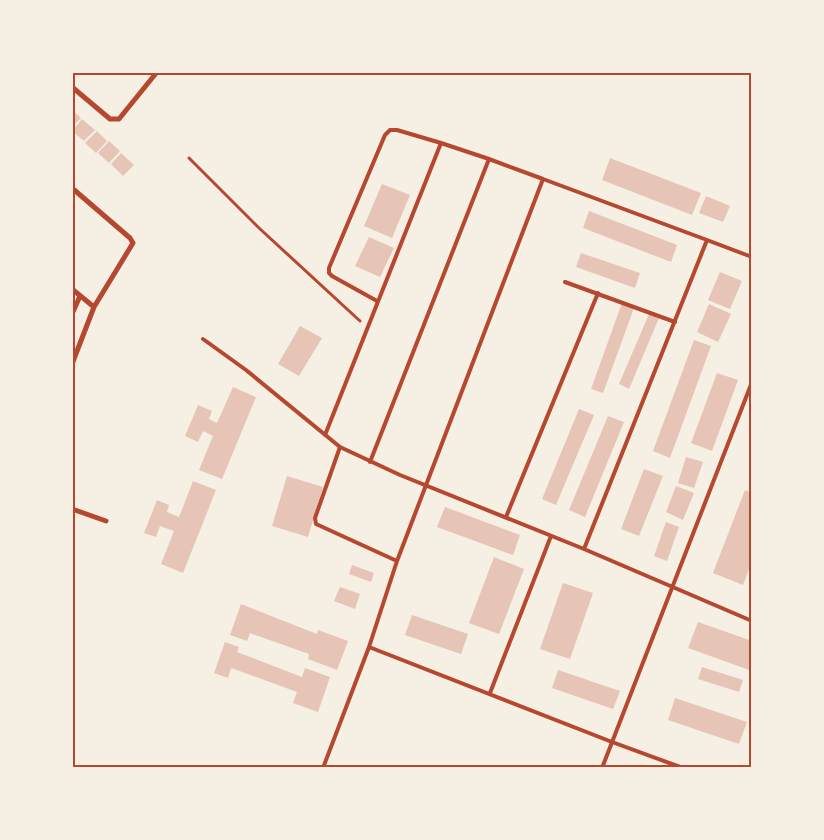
<svg xmlns="http://www.w3.org/2000/svg" width="824" height="840" viewBox="0 0 824 840" font-family="'IBM Plex Sans',sans-serif">
  <style>
    .building { fill: #e6c5b7 }
    .lines { fill: none; stroke-linecap: round; stroke-linejoin: round }
    .path { stroke: #b5482f; stroke-width: 3 }
    .service { stroke: #b5482f; stroke-width: 4 }
    .minor { stroke: #b5482f; stroke-width: 5 }
    .neatline { fill: none; stroke: #b5482f; stroke-width: 2 }
  </style>
  <rect width="100%" height="100%" fill="#f6efe4"/>
  <path class="building" d="M72 110 81 118 72 127Z
    M82 119 95 130 84 141 72 131Z
    M97 131 107 141 96 153 85 143Z
    M109 141 120 151 109 163 98 153Z
    M121 153 134 165 123 176 111 164Z
    M610 158 701 193 692 215 602 180Z
    M382 184 410 195 392 238 364 226Z
    M706 196 730 206 723 222 699 213Z
    M589 211 677 245 671 262 583 228Z
    M369 237 394 248 380 277 355 266Z
    M581 253 640 273 635 288 576 267Z
    M720 272 742 281 730 309 708 300Z
    M622 303 634 308 603 393 591 389Z
    M709 304 731 314 718 342 697 332Z
    M649 314 659 318 629 389 619 384Z
    M300 326 322 338 299 376 278 364Z
    M694 340 711 346 670 458 653 451Z
    M717 373 738 380 712 451 691 443Z
    M233 387 256 397 222 479 199 470 213 436 203 431 198 442 185 436 198 405 212 411 209 419 217 423Z
    M579 409 594 415 556 505 542 499Z
    M608 416 624 422 585 517 569 510Z
    M686 457 703 462 694 488 678 483Z
    M644 469 663 476 639 536 621 529Z
    M287 476 323 487 308 537 272 526Z
    M193 481 216 490 183 573 161 564 174 531 160 526 156 537 144 533 157 500 169 505 167 512 179 517Z
    M676 486 694 493 683 520 666 512Z
    M745 490 752 493V561L743 585 713 573Z
    M445 507 520 535 513 555 437 527Z
    M666 522 679 527 667 561 654 556Z
    M494 557 524 569 499 634 469 623Z
    M352 565 374 573 371 582 349 574Z
    M563 583 593 593 570 659 540 649Z
    M340 587 360 594 355 609 334 601Z
    M241 604 317 634 318 630 348 641 337 670 308 659 309 654 250 633 247 641 230 635Z
    M412 615 468 634 461 654 405 635Z
    M698 622 752 641V671L688 648Z
    M225 642 239 647 237 652 302 677 305 668 330 677 318 712 293 703 297 692 231 668 228 678 214 673Z
    M702 667 743 680 739 692 698 679Z
    M558 670 620 691 613 709 552 688Z
    M675 698 747 722 739 744 668 720Z"/>
  <g class="lines">
    <path class="path" d="M189 158 259 228 360 321"/>
    <path class="service" d="M707 240 752 257
      M565 282 675 322
      M377 301 332 276 329 273V268L385 135 390 130H397L441 143
      M203 339 246 370 340 447 400 475 584 549 752 621
      M325 435 441 143 489 159
      M340 447 315 518 316 524 397 561
      M370 462 489 159 543 179
      M506 517 598 293
      M369 647 612 742 683 768
      M490 693 551 536
      M323 768 369 647 397 561 543 179 707 240 584 549
      M602 768 752 382"/>
    <path class="minor" d="M72 87 110 119H119L157 72
      M72 188 130 238 133 243 94 307 72 289
      M72 314 80 296
      M72 364 94 307
      M72 509 106 521"/>
  </g>
  <rect width="824" height="840" fill="none" stroke="#f6efe4" stroke-width="148"/>
  <rect x="74" y="74" width="676" height="692" class="neatline"/>
</svg>
